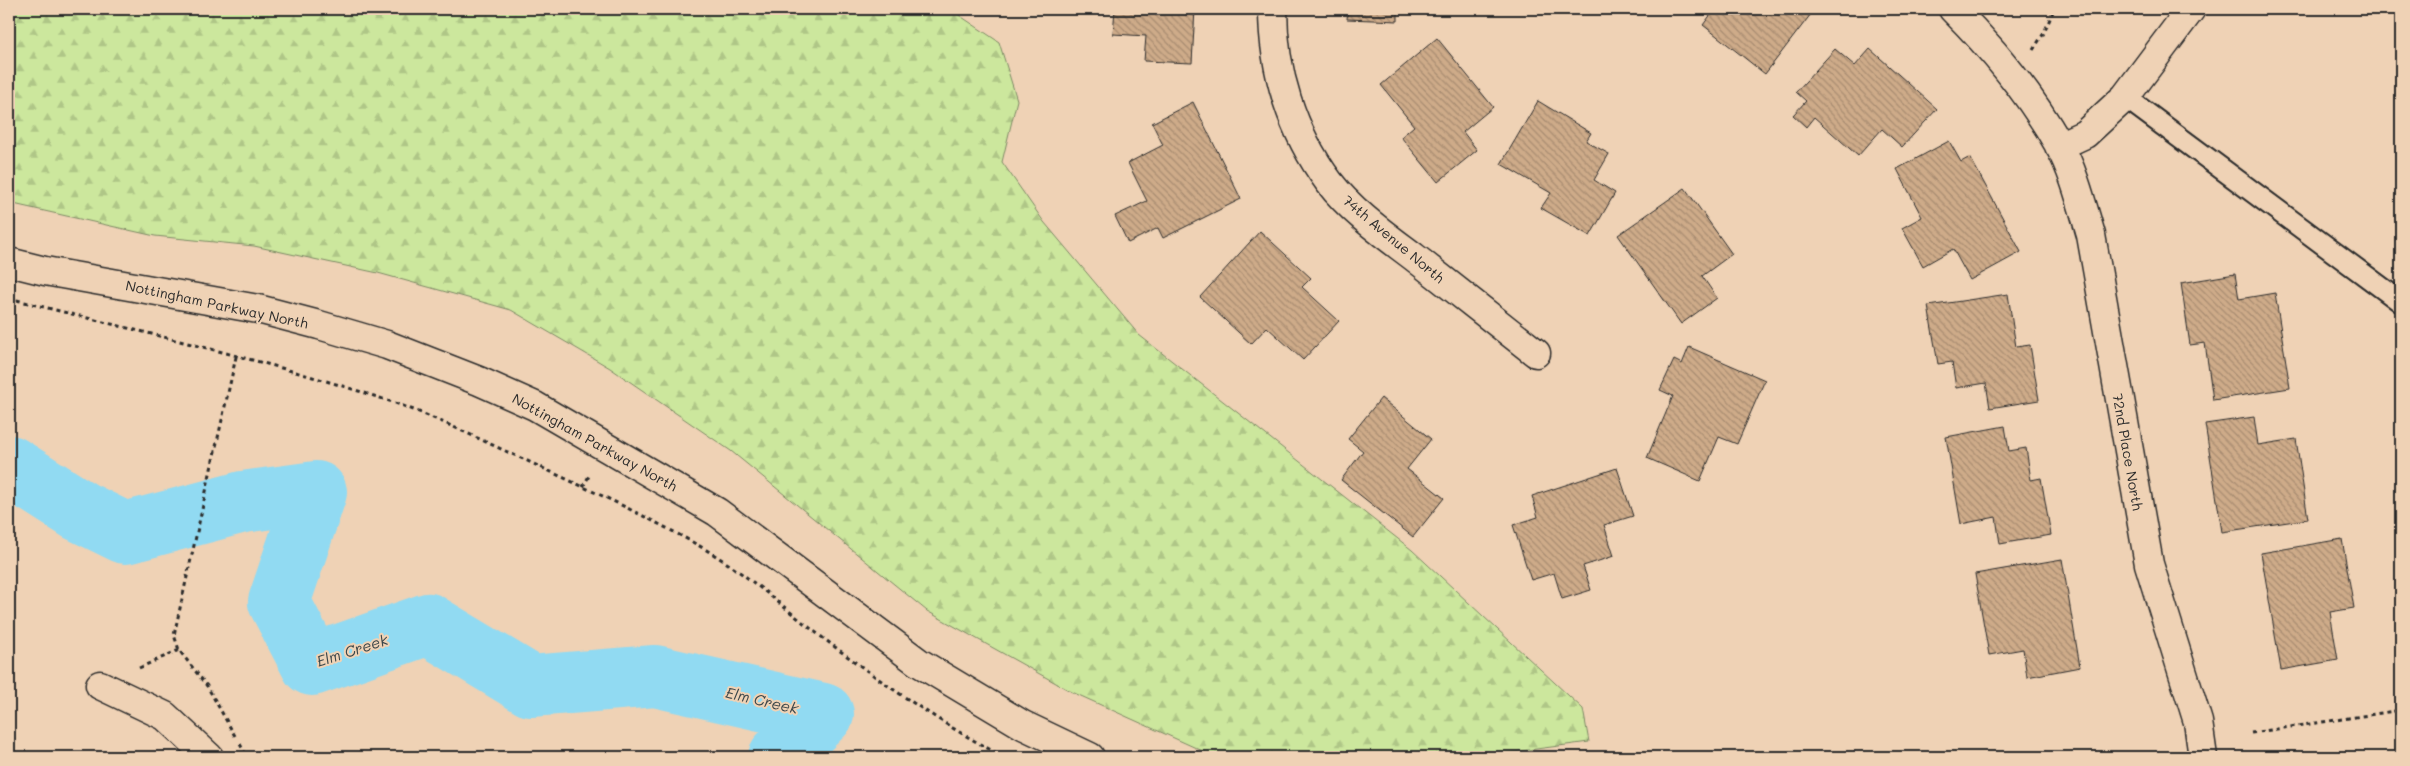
<svg xmlns="http://www.w3.org/2000/svg" width="2410" height="766" viewBox="0 0 2410 766" font-family="Mali,sans-serif">
  <style>
    .forest { fill: url(#forest-firs); stroke: #7c8964 }
    .lines { fill: none; stroke-linecap: round; stroke-linejoin: round }
    .river { stroke: #91daf2; stroke-width: 62 }
    .building { fill: url(#building-back-hatch); stroke: #2b2b2b }
    .service-casing { stroke: #2b2b2b; stroke-width: 24 }
    .minor-casing { stroke: #2b2b2b; stroke-width: 31 }
    .tertiary-casing { stroke: #2b2b2b; stroke-width: 31 }
    .path { stroke: #2b2b2b; stroke-width: 3; stroke-dasharray: 4 4; stroke-linecap: butt }
    .service { stroke: #efd2b5; stroke-width: 20 }
    .minor { stroke: #efd2b5; stroke-width: 28 }
    .tertiary { stroke: #efd2b5; stroke-width: 28 }
    .labels { text-anchor: middle; dominant-baseline: central; stroke-width: 4; stroke-linejoin: round; paint-order: stroke }
    .street-label { font-size: 14px; fill: #2b2b2b; stroke: #efd2b5 }
    .water-label { font-size: 15px; font-style: italic; fill: #3a4549; stroke: #efd2b5 }
  </style>
  <defs>
    <pattern id="forest-firs" width="22" height="20" patternUnits="userSpaceOnUse" patternTransform="scale(1.25)"><rect width="22" height="20" fill="#cce79d"/><path d="M5 1l3.5 6h-7zM16 11l3.5 6h-7z" fill="#afc687"/></pattern>
    <pattern id="building-back-hatch" width="6" height="6" patternUnits="userSpaceOnUse" patternTransform="scale(1.25)"><rect width="6" height="6" fill="#ceab89"/><path d="M-1 5l2 2M0 0l6 6M5-1l2 2" fill="none" stroke="#a78b70"/></pattern>
  </defs>
  <rect width="100%" height="100%" fill="#efd2b5"/>
  <filter id="ink" filterUnits="userSpaceOnUse"><feTurbulence type="fractalNoise" baseFrequency=".02" numOctaves="2"/><feDisplacementMap in="SourceGraphic" scale="10" xChannelSelector="R" yChannelSelector="G"/><feConvolveMatrix kernelMatrix="1 2 1 2 8 2 1 2 1" color-interpolation-filters="sRGB"/></filter>
  <g filter="url(#ink)">
    <path class="forest" d="M9 9H950L999 42 1017 100 1002 162 1044 222 1139 335 1412 550 1583 709 1589 742 1476 757H1216L1072 692 927 611 731 451 610 368 511 310 378 273 254 246 155 236 9 203Z"/>
    <g class="lines">
      <path class="river" d="M9 466 80 511 125 533 243 502 316 492 279 602 312 665 428 624 531 686 655 676 823 714 779 757"/>
    </g>
    <path class="building" d="M1115 9H1195L1192 63 1144 61 1146 36 1113 34Z
      M1348 9H1398V21L1347 19Z
      M1715 9H1803L1811 14 1765 74 1703 25Z
      M1437 38 1493 107 1463 132 1477 150 1438 182 1401 137 1414 126 1381 85Z
      M1835 49 1855 66 1870 49 1937 109 1902 147 1882 129 1858 156 1814 117 1806 127 1793 115 1806 101 1796 92Z
      M1538 101 1591 133 1586 141 1609 154 1594 180 1615 193 1590 236 1541 208 1551 193 1501 164Z
      M1193 102 1241 199 1163 238 1158 228 1128 243 1115 216 1147 201 1128 163 1163 145 1152 123Z
      M1949 141 1961 162 1970 157 2021 252 1970 280 1953 249 1923 266 1902 228 1922 217 1897 169Z
      M1685 188 1732 254 1702 276 1717 298 1681 324 1618 235Z
      M1260 231 1311 278 1302 287 1339 321 1303 360 1267 327 1251 344 1200 297Z
      M2235 274 2239 299 2275 293 2290 388 2213 400 2205 343 2190 345 2181 283Z
      M2008 294 2016 347 2030 345 2039 400 1990 408 1986 383 1956 388 1952 362 1938 364 1928 306Z
      M1689 347 1765 380 1737 444 1719 437 1700 481 1647 458 1673 396 1660 390 1674 360 1682 364Z
      M1381 398 1431 439 1407 469 1444 498 1413 537 1341 480 1363 451 1348 439Z
      M2254 417 2258 445 2296 439 2308 519 2222 532 2205 424Z
      M2005 426 2009 451 2026 448 2031 480 2041 478 2051 535 2000 544 1996 517 1961 524 1946 437Z
      M1617 468 1633 516 1604 525 1614 556 1583 566 1591 590 1562 599 1554 573 1531 580 1513 525 1538 517 1532 496Z
      M2342 539 2354 608 2330 612 2338 660 2281 670 2261 553Z
      M2062 559 2080 667 2027 677 2023 649 1989 655 1975 574Z"/>
    <g class="lines">
      <g class="service-casing">
        <path id="service" d="M2125 97 2401 302"/>
      </g>
      <g class="minor-casing">
        <path id="minor" d="M1273 9C1273 71 1292 132 1329 182 1352 212 1385 235 1414 257 1455 289 1495 321 1536 353
          M1953 9C1994 50 2030 94 2059 145 2074 172 2082 205 2091 235L2149 564 2198 722 2203 757
          M2059 146 2085 134 2125 97 2191 9
          M100 685 165 716 209 757"/>
      </g>
      <g class="tertiary-casing">
        <path id="tertiary" d="M9 262 45 271 258 309 319 325 387 345 479 381 535 406 717 512 918 662 1023 725 1090 757"/>
      </g>
      <path class="path" d="M2033 50 2044 33 2054 9
        M9 298C131 330 255 357 374 396 426 412 474 437 523 459 584 487 645 515 703 548 741 570 775 600 810 628 871 675 935 721 1004 757
        M583 487 590 474
        M139 668 179 650
        M2251 733 2401 710
        M235 736 207 686 179 650 174 635 236 357
        M240 744 247 757"/>
      <use href="#service" class="service"/>
      <use href="#minor" class="minor"/>
      <use href="#tertiary" class="tertiary"/>
    </g>
  </g>
  <g class="labels">
    <g class="street-label">
      <text transform="translate(1394 239) rotate(40)">74th Avenue North</text>
      <text transform="translate(217 304) rotate(12)">Nottingham Parkway North</text>
      <text transform="translate(595 442) rotate(29)">Nottingham Parkway North</text>
      <text transform="translate(2128 452) rotate(80)">72nd Place North</text>
    </g>
    <g class="water-label">
      <text transform="translate(352 650) rotate(-18)">Elm Creek</text>
      <text transform="translate(762 700) rotate(13)">Elm Creek</text>
    </g>
  </g>
  <rect width="2410" height="766" fill="none" stroke="#efd2b5" stroke-width="30"/>
  <rect x="15" y="15" width="2380" height="736" fill="none" stroke="#2b2b2b" stroke-width="2" filter="url(#ink)"/>
</svg>
